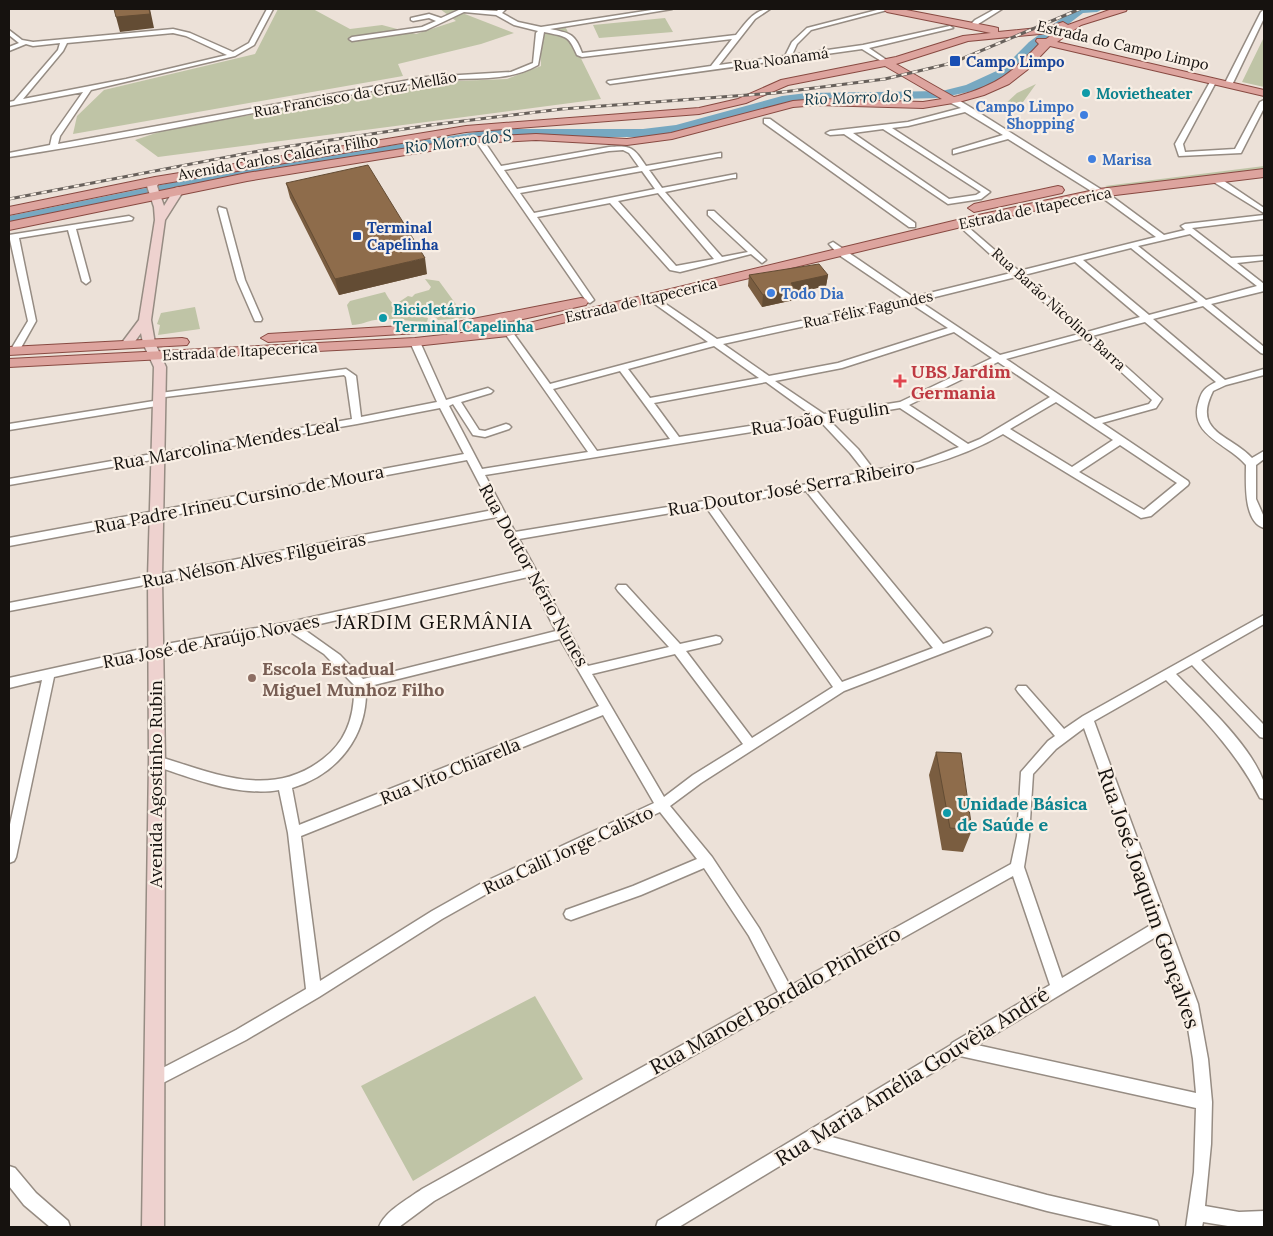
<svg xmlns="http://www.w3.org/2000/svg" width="1273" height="1236" viewBox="0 0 1273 1236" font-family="Lora,serif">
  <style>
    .green { fill: #bfc4a6 }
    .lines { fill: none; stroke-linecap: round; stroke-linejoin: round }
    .river { fill: #77a8c1; fill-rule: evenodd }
    .street-casing { stroke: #968c83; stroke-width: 3 }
    .secondary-casing { stroke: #968c83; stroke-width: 3 }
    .primary-casing { stroke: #884a42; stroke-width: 2 }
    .street { fill: #fff; fill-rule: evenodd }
    .secondary { fill: #eed2cf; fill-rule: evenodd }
    .primary { fill: #dda49e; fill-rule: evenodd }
    .rail-casing { stroke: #67605b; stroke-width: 3 }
    .rail { stroke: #f9efe5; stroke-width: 2; stroke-dasharray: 5.5; stroke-linecap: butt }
    .wall { fill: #7a5d40 }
    .shaded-wall { fill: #634c34 }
    .building { fill: #8e6c4b; stroke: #634c34 }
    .transit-dot { fill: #1a4fb4; stroke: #f9efe5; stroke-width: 2 }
    .culture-dot { fill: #0f9aa8; stroke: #f9efe5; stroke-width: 2 }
    .shop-dot { fill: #3f7fe0; stroke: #f9efe5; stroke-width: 2 }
    .health-dot { fill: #e0444e; stroke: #f9efe5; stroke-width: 2 }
    .education-dot { fill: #8d6e63; stroke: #f9efe5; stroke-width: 2 }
    .labels { text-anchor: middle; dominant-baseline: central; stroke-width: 4.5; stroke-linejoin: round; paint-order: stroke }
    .far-street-label { font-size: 15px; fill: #16120f; stroke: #f9efe5 }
    .far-transit-label { font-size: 15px; font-weight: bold; fill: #164399; stroke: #f9efe5; text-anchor: start }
    .far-culture-label { font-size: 15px; font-weight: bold; fill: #0d838f; stroke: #f9efe5; text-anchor: start }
    .far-shop-label { font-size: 15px; font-weight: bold; fill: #366cbe; stroke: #f9efe5; text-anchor: start }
    .far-water-label { font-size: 16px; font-style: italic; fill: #063245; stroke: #f9efe5 }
    .health-label { font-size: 18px; font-weight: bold; fill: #be3a42; stroke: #f9efe5; text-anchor: start }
    .street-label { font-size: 18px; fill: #16120f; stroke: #f9efe5 }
    .education-label { font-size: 18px; font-weight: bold; fill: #785e54; stroke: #f9efe5; text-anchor: start }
    .culture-label { font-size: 18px; font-weight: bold; fill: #0d838f; stroke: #f9efe5; text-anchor: start }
    .quarter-label { font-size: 20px; letter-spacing: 1px; fill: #16120f; stroke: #f9efe5 }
    .near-street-label { font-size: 21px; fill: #16120f; stroke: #f9efe5 }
  </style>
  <rect width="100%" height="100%" fill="#ece1d8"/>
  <path class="green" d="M278 9H313L350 29 382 25 416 34 456 21 440 9H452L514 33 481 44 398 64 403 76 73 134 77 116 104 90 255 54Z
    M665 18 673 32 599 38 593 25Z
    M564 24 601 99 158 157 135 140 165 130 392 90 457 81 507 79 541 66 540 31Z
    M1264 37V87L1242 82Z
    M1036 84 1018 109 1004 105 1017 93Z
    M1264 166V169L1109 188 1105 186Z
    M425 279 439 281 466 318 438 320C431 309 410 312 399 302L408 296 412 297 415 294 429 290 431 287Z
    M385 292C396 313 406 313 428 318L427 322C409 322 393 317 375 320 367 321 361 325 352 325L347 305 350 301Z
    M195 307 200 329 158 335 160 325 157 324 161 313Z
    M535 996 583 1079 413 1181 361 1086Z"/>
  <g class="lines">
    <path class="river" d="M1074 9H1103L1097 12 1083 13 1037 48 1011 74 999 81 973 91 940 98 807 101 783 104 677 133 643 137H495L224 180 9 224V216L224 172 495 129H643L676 125 782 96 807 93 942 91 966 85 1003 68 1029 42Z"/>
    <g class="street-casing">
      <path id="street" d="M267 9H273L254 45 235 56 91 90 60 136 58 144 426 77 511 72 533 63 536 33 538 31 514 25 496 15 464 12 426 30 352 41 349 39 352 37 422 27 436 21 429 18 413 21 411 20V18L429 14 441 18 461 9 497 11 499 9H506L502 13 518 22 541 27 658 9H672L550 29C569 33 575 33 582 53L736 35C745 24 754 9 770 9L755 19 719 65 785 56 792 42 807 28 881 9H891L811 30 797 44 792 55 863 45 950 26 953 28 869 48 888 61V63L886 64 862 49 610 84 607 82 608 81 711 66 732 39 582 57 577 55C568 34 566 37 544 32L538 65C503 85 461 75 423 82 285 105 147 136 9 157V153L50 145 52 136 83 92 9 106V102L14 101 58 50 60 43 33 46 26 44 9 51V47L19 43 9 35V30L22 40 33 42 173 29 190 33 233 52 249 43ZM173 33 186 36 227 55 126 79 23 99 63 51 67 43Z
        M995 9H1002L975 26H971L970 25 975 20Z
        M1264 10V18L1232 85 1226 86 1224 85 1261 12Z
        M1213 80 1216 82 1183 144 1185 152 1235 149 1260 102 1264 100V108L1241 153 1179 156 1175 144 1210 82Z
        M949 98H955L970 107 1110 195 1164 235 1185 230 1181 226 1185 224 1264 215V219L1192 228 1231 258 1264 256V260L1237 263 1264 284V291L1211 304 1264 347V354L1261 353 1203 306 1153 319 1225 380 1264 369V375L1226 385 1213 391C1192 433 1230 434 1252 458L1264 451V459L1256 465V499L1264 517V528C1243 522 1246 481 1246 465 1229 444 1187 435 1199 401 1202 390 1206 387 1216 382L1145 322 1092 336 1162 399 1156 408 1102 423 1188 481 1189 483 1188 485 1151 516 1141 518 1003 434C945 468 880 476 815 489L943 644 986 628 990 629 992 632 990 635 844 691 701 783 670 806 712 857 759 928 790 986 1011 864 1017 836 1021 772 1048 741 1055 736 1018 692 1016 689 1018 686H1026L1064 729 1083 716 1264 615V624L1201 660 1264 725V738L1260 737 1192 665 1176 674C1204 703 1248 742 1263 780 1265 786 1264 793 1264 799L1260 798C1236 751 1202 717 1166 680L1094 721 1198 1004 1208 1059 1212 1102 1211 1144 1205 1206 1239 1212 1264 1211V1227H1234L1203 1222 1202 1227H1186L1194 1172 1196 1108 960 1056 828 1136 1047 1195 1151 1219 1157 1221 1159 1227H1117L1047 1211 811 1147 679 1227H656L658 1221 951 1045 952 1043 1050 985 1013 876 434 1201 399 1227H379C385 1211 408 1199 422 1189L778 992 749 936 704 868 641 895 571 920 566 918 564 914 566 910 633 886 697 859 660 812 490 892 442 919 319 997 246 1040 159 1085 154 1087 149 1085 147 1080 149 1075 236 1030 306 989 288 833 279 790C238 797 191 778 153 765L151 761 153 757 157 756C214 773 270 800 323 759 347 741 355 715 354 685L324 654 289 631 155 654 54 677 16 857 14 861 9 863V829L42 680 9 688V678L155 646 290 622 524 570 497 517 9 611V603L493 510 467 460 9 546V538L464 454 440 408 357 424 9 485V479L352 419 346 377 344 375 157 398 155 396 160 393 346 369 356 376 361 417 437 402 410 342 415 339 420 342 446 400 488 388 493 391 491 393 461 402 479 430 485 431 506 424 509 425 511 427 509 429 485 437 473 435 453 404 449 406 482 469 588 452 504 332 505 330H511L550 384 708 342 648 299 647 297 651 294 717 339 904 299 839 255 829 244 833 242 913 297 1011 273 958 225V221H961L1019 271 1156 237 1104 199 1008 139 953 154V150L1003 135 965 112 908 126 892 128 990 192 981 199 948 204 844 134 830 135 826 133 830 131 908 122 961 108 949 102ZM883 129 981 192 976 195 949 199 853 133ZM1190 234 1257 286 1206 300 1138 246ZM1131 248 1198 302 1149 315 1083 260ZM1075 262 1140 317 1087 332 1024 275ZM1016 277 1079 334 1000 355 919 301ZM910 303 948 328 838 363 769 376 723 344ZM954 332 992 358 900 402 824 414 775 381 842 368ZM1084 338 1152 400 1149 404 1095 419 1006 359ZM714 346 759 378 650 398 628 369ZM998 362 1050 397 980 439 968 444 909 405ZM620 371 670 439 597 451 553 389ZM766 382 813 416 679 437 654 403ZM1056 402 1113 440 1072 467 1010 429ZM900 408 959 447 919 462 874 470 858 449 829 420ZM820 421 850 453 865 472 808 484 515 532 485 475ZM1120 445 1177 483 1144 510 1079 472ZM806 491 933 648 842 682 716 506ZM706 507 833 687 752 738 686 651 720 643 722 640 720 637 716 636 680 644 626 585H618L616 588 618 591 669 647 588 666 519 539ZM528 577 556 631 363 679 340 655 302 628ZM560 639 599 706 299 825 292 788C338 774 368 736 366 687ZM675 654 743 744 693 775 664 797 592 674ZM603 715 654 803 480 884 432 911 320 981 301 836ZM1084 728 1154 923 1062 978 1024 867 1029 836 1033 774 1056 749ZM1159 935 1184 1004 1193 1059 1196 1093 977 1045Z
        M764 119H770L915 223V227H909L764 123Z
        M476 138H482L501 166 609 147C632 145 634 148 646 166L721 153V157H718L649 170 662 188 736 174V178H733L665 192 722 257 748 252 708 215V211H714L766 260 762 263 751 254 680 272 670 270 610 203 537 217 594 300 590 303 587 302 475 140ZM623 150 629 153 639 167 517 189 504 170 609 151ZM642 171 655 189 534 213 520 193ZM658 193 714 259 676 266 618 201Z
        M1212 177H1218L1264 208V213L1212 181Z
        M219 207 226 209 245 280 262 319 261 321H255L254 319 237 280 218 209Z
        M129 216 133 218 132 220 76 229 90 281 86 284 82 281 68 230 19 238 36 321 18 353H12L10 351 28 321 9 235Z
        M160 400 163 401V405L9 430V424Z
        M9 1166 15 1168 36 1193 68 1221 70 1227H50L24 1205 9 1186Z"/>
    </g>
    <g class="secondary-casing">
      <path id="secondary" d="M155 178 160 181 157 186 164 206 175 188 179 187 184 190 165 220 151 320 155 343 166 367 162 578 165 761 164 1227H142L149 761 148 578 154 367 143 343 141 333 131 347H123L121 344 139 320 155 220 154 207 147 186 151 179Z"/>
    </g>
    <g class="primary-casing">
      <path id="primary" d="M882 9H901L994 27 998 28V32L1048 27 1063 22 1068 25 1112 9H1127L1126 11 1081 25 1057 42 1264 90V96L1050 46 1027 70 1009 84 984 95 959 102 923 108 818 105 793 107 672 139 627 145 536 140 479 143 247 181 9 230V222L247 173 479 137 536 134 627 139 671 133 793 101 818 99 923 102 942 99 885 66 788 85 746 103 699 114 466 132 155 185 9 215V207L155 177 466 126 699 108 738 99 781 80 896 57 963 36 991 33 887 12ZM1061 29 1046 39H1037L1036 41 1039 44C1012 73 997 85 958 96L954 97 896 64 968 41 1050 33Z
        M1264 169V177L1099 197 978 223 508 336 415 346 9 367V359L415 338 508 328 978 215 1099 189Z
        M1058 186 1062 187 1064 190 1062 193 974 212 968 208 974 204Z
        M581 298 586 299 588 302 586 305 523 319 452 331 268 342 261 338 268 334 452 323Z
        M182 338 187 339 189 342 187 345 9 355V347Z"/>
    </g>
    <use href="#street" class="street"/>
    <use href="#secondary" class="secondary"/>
    <use href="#primary" class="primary"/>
    <g class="rail-casing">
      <path id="rail" d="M9 199 264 150 431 125 562 109 775 93 885 79 952 63 1080 9"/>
    </g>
    <use href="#rail" class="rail"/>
  </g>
  <path class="wall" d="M286 183 427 274 339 295 290 198Z
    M749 275H828L826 286 795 293 794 300 762 307 748 286Z
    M936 752 972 830 963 852 942 850 929 775Z"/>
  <path class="shaded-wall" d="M149 9H150L154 28 120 32 116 17Z
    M425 258 427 274 339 295 335 279Z
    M828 275 826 286 795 293 794 300 762 307 763 295 791 283Z"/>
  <path class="building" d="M114 9H149L150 14 116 17Z
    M368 165 425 258 335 279 286 183Z
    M819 264 828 275 791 283 795 289 763 295 749 275Z
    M936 752 961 753 972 830 950 828Z"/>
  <g class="transit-dot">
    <rect x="949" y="55" width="12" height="12" rx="2.5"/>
    <rect x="352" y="231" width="10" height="10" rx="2.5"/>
  </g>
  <g class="culture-dot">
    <circle cx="1086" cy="93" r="5"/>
    <circle cx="383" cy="318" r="5"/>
    <circle cx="947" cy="813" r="5"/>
  </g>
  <g class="shop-dot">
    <circle cx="1084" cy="115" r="5"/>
    <circle cx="1092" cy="159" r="5"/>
    <circle cx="771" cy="293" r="5"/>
  </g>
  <path class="health-dot" d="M897.5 373.5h5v5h5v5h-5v5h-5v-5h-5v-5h5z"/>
  <circle class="education-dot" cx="252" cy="678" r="5"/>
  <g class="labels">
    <g class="far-street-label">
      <text transform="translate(1123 45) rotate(13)">Estrada do Campo Limpo</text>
      <text transform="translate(781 59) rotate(-8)">Rua Noanamá</text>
      <text transform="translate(355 94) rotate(-10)">Rua Francisco da Cruz Mellão</text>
      <text transform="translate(278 157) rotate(-10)">Avenida Carlos Caldeira Filho</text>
      <text transform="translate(1035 208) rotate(-12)">Estrada de Itapecerica</text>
      <text transform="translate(641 300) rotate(-13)">Estrada de Itapecerica</text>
      <text transform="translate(868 309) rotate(-12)">Rua Félix Fagundes</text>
      <text transform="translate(1059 309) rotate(42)">Rua Barão Nicolino Barra</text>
      <text transform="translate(240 351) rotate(-3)">Estrada de Itapecerica</text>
    </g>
    <g class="far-transit-label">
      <text x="966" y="61">Campo Limpo</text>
      <text x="367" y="227">Terminal<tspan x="367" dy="17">Capelinha</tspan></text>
    </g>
    <g class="far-culture-label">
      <text x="1096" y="93">Movietheater</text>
      <text x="393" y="309">Bicicletário<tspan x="393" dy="17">Terminal Capelinha</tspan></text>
    </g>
    <g class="far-shop-label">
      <text x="1074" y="106" text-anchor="end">Campo Limpo<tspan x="1074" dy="17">Shopping</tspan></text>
      <text x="1102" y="159">Marisa</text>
      <text x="781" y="293">Todo Dia</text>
    </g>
    <g class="far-water-label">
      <text transform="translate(858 97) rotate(-2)">Rio Morro do S</text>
      <text transform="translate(458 141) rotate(-7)">Rio Morro do S</text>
    </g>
    <g class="health-label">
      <text x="911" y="371">UBS Jardim<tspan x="911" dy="21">Germania</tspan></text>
    </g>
    <g class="street-label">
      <text transform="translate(820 418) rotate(-9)">Rua João Fugulin</text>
      <text transform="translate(226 444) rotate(-10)">Rua Marcolina Mendes Leal</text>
      <text transform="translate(791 488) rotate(-10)">Rua Doutor José Serra Ribeiro</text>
      <text transform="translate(239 499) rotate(-11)">Rua Padre Irineu Cursino de Moura</text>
      <text transform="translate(254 560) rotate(-11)">Rua Nélson Alves Filgueiras</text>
      <text transform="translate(534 575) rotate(61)">Rua Doutor Nério Nunes</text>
      <text transform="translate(211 641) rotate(-11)">Rua José de Araújo Novaes</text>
      <text transform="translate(450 771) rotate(-22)">Rua Vito Chiarella</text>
      <text transform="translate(155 784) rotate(-90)">Avenida Agostinho Rubin</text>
      <text transform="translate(568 850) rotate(-25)">Rua Calil Jorge Calixto</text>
    </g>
    <g class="education-label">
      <text x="262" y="668">Escola Estadual<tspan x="262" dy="21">Miguel Munhoz Filho</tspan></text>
    </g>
    <g class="culture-label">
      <text x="957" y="803">Unidade Básica<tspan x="957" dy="21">de Saúde e</tspan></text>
    </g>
    <g class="quarter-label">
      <text x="434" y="621">JARDIM GERMÂNIA</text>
    </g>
    <g class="near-street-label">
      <text transform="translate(1149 898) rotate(71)">Rua José Joaquim Gonçalves</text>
      <text transform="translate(775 1000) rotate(-29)">Rua Manoel Bordalo Pinheiro</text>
      <text transform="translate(912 1076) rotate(-32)">Rua Maria Amélia Gouvêia André</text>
    </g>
  </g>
  <rect width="1273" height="1236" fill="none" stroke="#16120f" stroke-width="20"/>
</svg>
